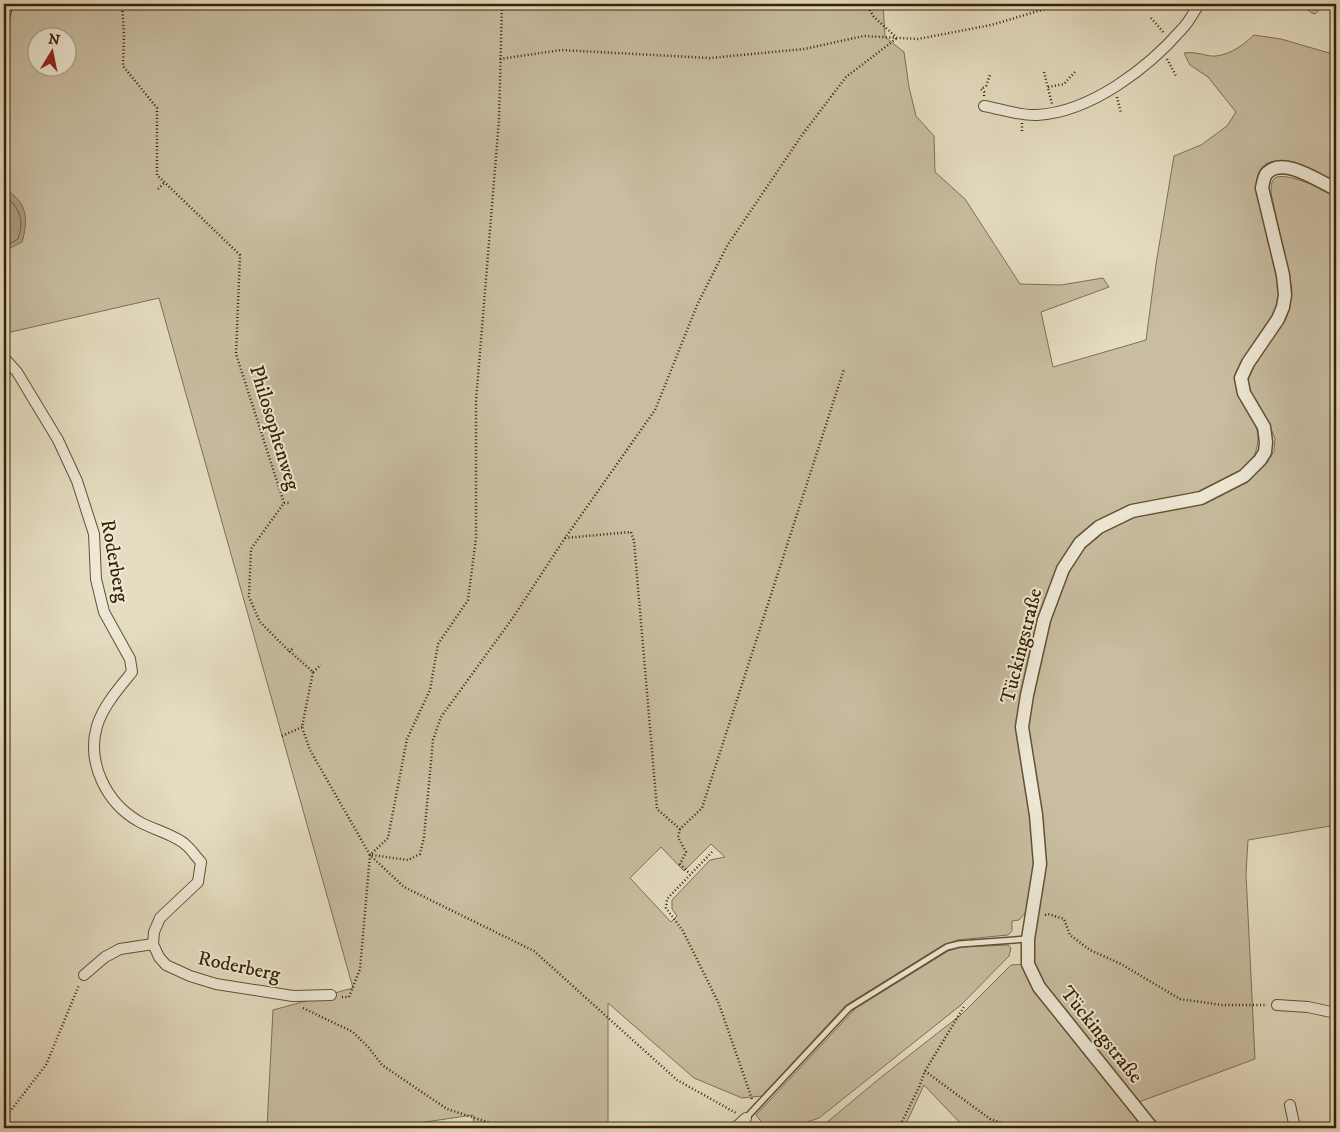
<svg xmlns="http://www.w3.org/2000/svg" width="1340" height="1132" viewBox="0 0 1340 1132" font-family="'IM FELL DW Pica',serif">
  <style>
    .green { fill: #c8bda1; stroke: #807051; fill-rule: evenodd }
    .water { fill: #ab9d80; stroke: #7d6c4d }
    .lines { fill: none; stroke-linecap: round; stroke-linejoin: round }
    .shore { stroke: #726040; stroke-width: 1 }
    .stream { stroke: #7d6c4d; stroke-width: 4 }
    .service-casing { stroke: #645131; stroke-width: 8 }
    .minor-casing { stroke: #645131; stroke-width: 12 }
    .tertiary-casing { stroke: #645131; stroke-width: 15 }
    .path { stroke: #392201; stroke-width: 2.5; stroke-dasharray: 1 2.5; stroke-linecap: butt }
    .service { stroke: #eee9d7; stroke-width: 5 }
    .minor { stroke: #eee9d7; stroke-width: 10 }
    .tertiary { stroke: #eee9d7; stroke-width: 12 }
    .labels { text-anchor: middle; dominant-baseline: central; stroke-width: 4; stroke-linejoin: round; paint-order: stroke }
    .street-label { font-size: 20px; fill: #392201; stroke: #eee9d7 }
  </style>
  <rect width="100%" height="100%" fill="#e5ddc2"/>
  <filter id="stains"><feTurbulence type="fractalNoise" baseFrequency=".004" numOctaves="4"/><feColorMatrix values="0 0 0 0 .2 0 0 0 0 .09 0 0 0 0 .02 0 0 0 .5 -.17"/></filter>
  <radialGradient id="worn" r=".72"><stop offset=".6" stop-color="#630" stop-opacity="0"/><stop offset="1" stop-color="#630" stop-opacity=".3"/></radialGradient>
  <path class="green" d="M12 4H883L885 37 904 52 909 87 916 116 934 136 935 172 965 199 1020 284 1061 285 1103 278 1109 287 1041 312 1053 367 1146 340 1156 264 1174 156 1201 145 1227 126 1236 112 1208 77 1190 65 1184 53C1198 51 1206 57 1216 56 1232 54 1243 45 1254 35L1281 39 1336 55V182C1312 173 1257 137 1256 188L1279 288C1278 297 1278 306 1274 314 1265 335 1239 357 1237 380 1236 401 1257 416 1258 437 1258 446 1255 458 1248 465 1234 480 1208 491 1188 496 1170 501 1150 501 1132 506V511L1201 498 1244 476 1260 460 1267 463 1274 451 1275 439 1270 426 1248 388V380L1255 364 1286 318 1292 289 1271 193C1271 188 1271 181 1275 178 1285 171 1325 190 1336 195V825L1248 840 1246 874 1255 1059 1139 1102 1129 1108 1144 1128H965L924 1085 904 1128H829L825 1124 880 1078 962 1014 1011 965 1028 964V939L1031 918 1026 912 1019 920 1012 921V931L1008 935 957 940 940 947 845 1006 762 1096 742 1098 694 1078 608 1003V1128H474L473 1115 384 1128H267L273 1010 353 988 159 298 11 332 4 321V25ZM38 38H68V68H38ZM711 844 725 857 710 860 672 900V909L677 916 671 922 630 878 661 847 684 871Z
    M1300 4H1325L1315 14 1312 13Z
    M1008 945 1011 948 1009 956 961 1005 819 1118 790 1128H766L756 1115 856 1008 948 951 962 947Z"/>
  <path class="water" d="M4 188C9 192 16 196 20 202 28 213 26 229 22 242 16 245 11 249 4 248Z"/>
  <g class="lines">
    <path class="shore" d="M4 195C19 207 25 219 18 239L11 243H4"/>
    <path class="stream" d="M4 164V165"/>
    <g class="service-casing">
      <path id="service" d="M746 1118 849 1008 947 947 959 944 1027 939"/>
    </g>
    <g class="minor-casing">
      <path id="minor" d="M4 18 8 4
        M984 106C1001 109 1020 116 1037 115 1091 112 1148 68 1182 29 1189 22 1194 12 1199 4
        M4 359 7 361 17 372 58 440 77 481 94 534 96 579 104 612 130 659 132 672C119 688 103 706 97 726 86 763 107 803 138 821 151 829 176 835 186 845 192 850 196 857 201 862L198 882 160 918 154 932 153 944 159 957 166 965 190 976 216 984 293 996 331 995
        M84 975 105 957 120 949 153 944
        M1277 1005 1308 1007 1336 1013
        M1290 1105 1295 1128
        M735 1128 746 1118"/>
    </g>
    <g class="tertiary-casing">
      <path id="tertiary" d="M1152 1128 1039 987 1028 964V939L1040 864 1036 815 1022 727 1027 695 1044 620 1063 569 1080 543 1099 527 1132 511 1201 498 1244 476 1260 460 1265 452 1266 442 1264 427 1244 393 1241 378 1248 363 1278 319 1283 307 1285 295 1283 275 1262 188C1263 183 1264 176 1267 173 1284 156 1319 182 1336 189"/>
    </g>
    <path class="path" d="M122 4 124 34 123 66 157 108V175L240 255 236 354 284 503 251 549 249 597 260 622 285 647 313 672 302 727 310 750 370 855 404 887 534 951 677 1080 736 1113
      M866 4 874 17 896 37
      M1151 18 1164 33
      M500 59 561 50 710 58 804 49 864 36 918 39 991 25 1062 4
      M1167 59 1176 76
      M1044 72 1052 104
      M1048 87 1064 84 1075 72
      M984 96V92L981 89 986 86 990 75
      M1117 97 1121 113
      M1022 131V123
      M158 189 165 182
      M284 503H289
      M565 538 631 532 634 541 657 809 680 829 702 808 844 369
      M289 652 294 647
      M313 672 321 665
      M282 736 302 727
      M680 829 678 837 686 852 680 864 690 874
      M712 852 667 899 666 908 683 931 719 1004 752 1099
      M372 855 408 860 420 854 424 837 433 740 441 717 512 619 565 538 655 410 698 303 727 246 802 135 846 77 897 38
      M1045 915 1048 914 1064 919 1070 935 1090 950 1121 964 1180 999 1222 1005H1267
      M342 997H349L360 969 370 855 388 838 407 739 430 690 438 644 468 600 476 538V401L499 120 502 4
      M303 1008 353 1032 369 1048 382 1065 447 1109 490 1123 491 1128
      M925 1071 990 1119 1016 1128
      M4 1116 8 1114 46 1065 79 985
      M899 1128 919 1087 925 1071 965 1005"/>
    <use href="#service" class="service"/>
    <use href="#minor" class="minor"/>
    <use href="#tertiary" class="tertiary"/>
  </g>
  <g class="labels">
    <g class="street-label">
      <text transform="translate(274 428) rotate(73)">Philosophenweg</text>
      <text transform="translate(114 561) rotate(80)">Roderberg</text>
      <text transform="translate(1022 646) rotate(-76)">Tückingstraße</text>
      <text transform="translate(239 967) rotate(12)">Roderberg</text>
      <text transform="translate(1101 1035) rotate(51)">Tückingstraße</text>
    </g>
  </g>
  <rect width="1340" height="1132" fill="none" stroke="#e5ddc2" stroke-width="20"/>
  <rect x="5" y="5" width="1330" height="1122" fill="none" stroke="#392201" stroke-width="2.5"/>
  <rect x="10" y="10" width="1320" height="1112" fill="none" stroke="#392201"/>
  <g transform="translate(52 52) rotate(10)"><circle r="24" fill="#eee9d7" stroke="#a69981"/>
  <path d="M0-4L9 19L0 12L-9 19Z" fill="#8f2418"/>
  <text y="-8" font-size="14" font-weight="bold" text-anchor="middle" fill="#392201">N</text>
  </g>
  <rect width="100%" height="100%" filter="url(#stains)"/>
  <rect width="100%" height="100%" fill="url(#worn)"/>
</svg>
